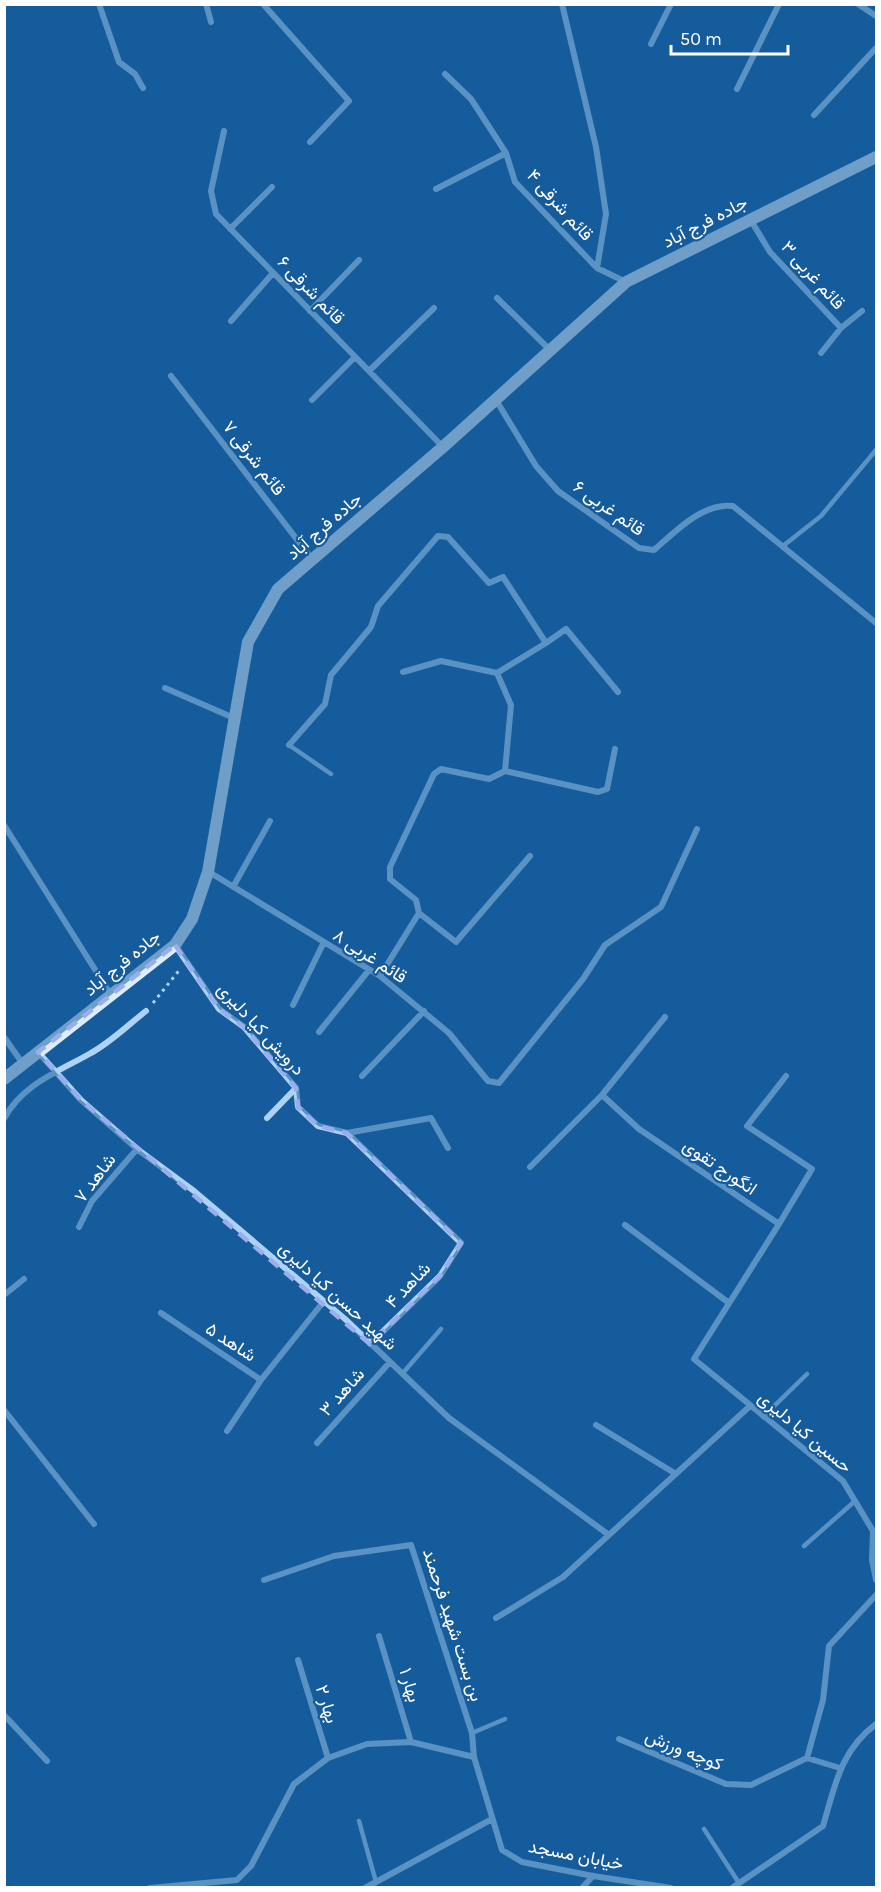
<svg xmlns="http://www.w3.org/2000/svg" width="881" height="1892" viewBox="0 0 881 1892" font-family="Karla,Vazirmatn,sans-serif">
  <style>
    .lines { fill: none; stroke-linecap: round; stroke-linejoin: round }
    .path { stroke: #add2f2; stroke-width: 3; stroke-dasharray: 3 4.5; stroke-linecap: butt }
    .lane { stroke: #add2f2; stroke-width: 4.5 }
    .street { stroke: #add2f2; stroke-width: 6 }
    .secondary { stroke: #dcedfc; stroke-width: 12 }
    .marked { fill: none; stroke: #99afed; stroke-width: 4.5; stroke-dasharray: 12 8; stroke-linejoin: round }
    .labels { text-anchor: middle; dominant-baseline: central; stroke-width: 4.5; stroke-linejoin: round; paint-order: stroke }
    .street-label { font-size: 18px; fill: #fff; stroke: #165c9c }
  </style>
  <rect width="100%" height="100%" fill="#165c9c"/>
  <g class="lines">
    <path class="path" d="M153 1003 181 968"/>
    <path class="lane" d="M783 546 821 516 876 450
      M289 745 331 774
      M402 1374 441 1329
      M763 1417 807 1374
      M804 1546 855 1501
      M472 1733 505 1719
      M359 1821 376 1882
      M704 1829 739 1883"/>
    <path class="street" d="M99 4 119 62 135 74 143 88
      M206 4 211 22
      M263 4 349 101 310 142
      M562 4 596 147 606 214 597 268
      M858 4 876 16
      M651 44 671 4
      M445 74 471 99 506 153 515 182 597 268 626 282
      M737 89 779 4
      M814 115 876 48
      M224 131 211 191 216 214 443 447
      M436 189 506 153
      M750 219 770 252 841 328 862 311
      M230 229 272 187
      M497 298 550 350
      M310 311 359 260
      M231 321 273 273
      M821 353 841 328
      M369 371 434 308
      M171 376 312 559
      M312 400 355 357
      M496 400 536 466 558 491 639 548 654 550C675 532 703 502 733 506L876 623
      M546 643 566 629 618 692
      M165 688 234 718
      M289 745 325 704 331 675 371 627 378 606 438 536 448 537 489 583 503 577 546 643 497 673 441 661 403 672
      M505 771 598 792 607 789 615 749
      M4 825 111 995
      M209 872 380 976 449 1033 488 1081 499 1083 583 979 605 945 661 907 697 829
      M233 887 270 821
      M419 913 456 942 530 856
      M175 945 219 1009 244 1027 296 1088 298 1107 318 1126 347 1133 461 1243 440 1276 370 1344
      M380 976 419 913 416 900 390 879V867L434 774 441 769 489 779 505 771 511 705 497 673
      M293 1005 323 944
      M319 1032 369 970
      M4 1037 23 1064
      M38 1052 81 1100 137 1149 194 1191 345 1319 449 1418 609 1535
      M362 1076 424 1011
      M602 1095 665 1017
      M267 1118 296 1088
      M4 1119C22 1084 60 1071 91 1053 111 1042 128 1025 146 1011
      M347 1133 431 1118 448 1148
      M530 1167 602 1095 639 1129 779 1224 694 1359 843 1481 873 1531 872 1560 876 1580
      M779 1224 812 1169 747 1126 786 1076
      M625 1225 729 1303
      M79 1227 92 1201 137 1149
      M4 1295 24 1279
      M161 1313 261 1380 324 1301
      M4 1410 94 1524
      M596 1425 676 1474
      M227 1431 261 1380
      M317 1443 390 1362
      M264 1580 334 1556 411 1545 472 1733 474 1757 502 1850 522 1862 593 1876 671 1888
      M496 1618 563 1577 750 1406
      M379 1636 411 1742
      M298 1660 328 1758
      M4 1715 47 1761
      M619 1739 726 1784 751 1785 807 1758 840 1768
      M807 1758 823 1700 829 1646 876 1595
      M150 1888 237 1880 251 1866 294 1784 328 1758 367 1744 411 1742 474 1757
      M365 1888 492 1819
      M582 1888 593 1876
      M732 1888 823 1826C835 1786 840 1751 876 1724"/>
    <path class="secondary" d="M4 1079 175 945 192 919 208 872 248 642 278 589 443 447 626 282 876 157"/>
  </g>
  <path d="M0 0H881V1892H0ZM175 945 219 1009 244 1027 296 1088 298 1107 318 1126 347 1133 461 1243 440 1276 370 1344 81 1100 38 1052Z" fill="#165c9c" fill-opacity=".55" fill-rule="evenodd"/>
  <path class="marked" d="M175 945 219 1009 244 1027 296 1088 298 1107 318 1126 347 1133 461 1243 440 1276 370 1344 81 1100 38 1052Z"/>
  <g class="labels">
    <g class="street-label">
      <text transform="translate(560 205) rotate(48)">قائم شرقی ۴</text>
      <text transform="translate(705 222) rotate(-27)">جاده فرج آباد</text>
      <text transform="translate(813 275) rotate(48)">قائم غربی ۳</text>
      <text transform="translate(311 290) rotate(46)">قائم شرقی ۶</text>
      <text transform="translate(254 458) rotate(52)">قائم شرقی ۷</text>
      <text transform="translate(609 508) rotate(35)">قائم غربی ۶</text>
      <text transform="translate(324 526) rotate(-41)">جاده فرج آباد</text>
      <text transform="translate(370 956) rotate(33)">قائم غربی ۸</text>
      <text transform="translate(122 963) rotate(-39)">جاده فرج آباد</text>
      <text transform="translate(261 1029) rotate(47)">درویش کیا دلیری</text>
      <text transform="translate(720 1167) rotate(34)">انگورج تقوی</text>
      <text transform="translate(95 1178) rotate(-53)">شاهد ۷</text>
      <text transform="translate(408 1285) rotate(-46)">شاهد ۴</text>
      <text transform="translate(338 1296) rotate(42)">شهید حسن کیا دلیری</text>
      <text transform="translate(231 1342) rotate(33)">شاهد ۵</text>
      <text transform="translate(342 1392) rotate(-48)">شاهد ۳</text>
      <text transform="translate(805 1432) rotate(40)">حسین کیا دلیری</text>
      <text transform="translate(453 1625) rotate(72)">بن بست شهید فرحمند</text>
      <text transform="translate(410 1685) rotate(73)">بهار ۱</text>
      <text transform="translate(327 1704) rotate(73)">بهار ۲</text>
      <text transform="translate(684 1750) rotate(22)">کوچه ورزش</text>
      <text transform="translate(576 1855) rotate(11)">خیابان مسجد</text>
    </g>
  </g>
  <rect width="881" height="1892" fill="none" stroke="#ffffff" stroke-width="12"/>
  <path d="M671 45v9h117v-9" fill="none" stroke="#ffffff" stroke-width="3"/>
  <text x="680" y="45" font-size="18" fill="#ffffff" stroke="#165c9c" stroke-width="4.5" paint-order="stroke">50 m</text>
</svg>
